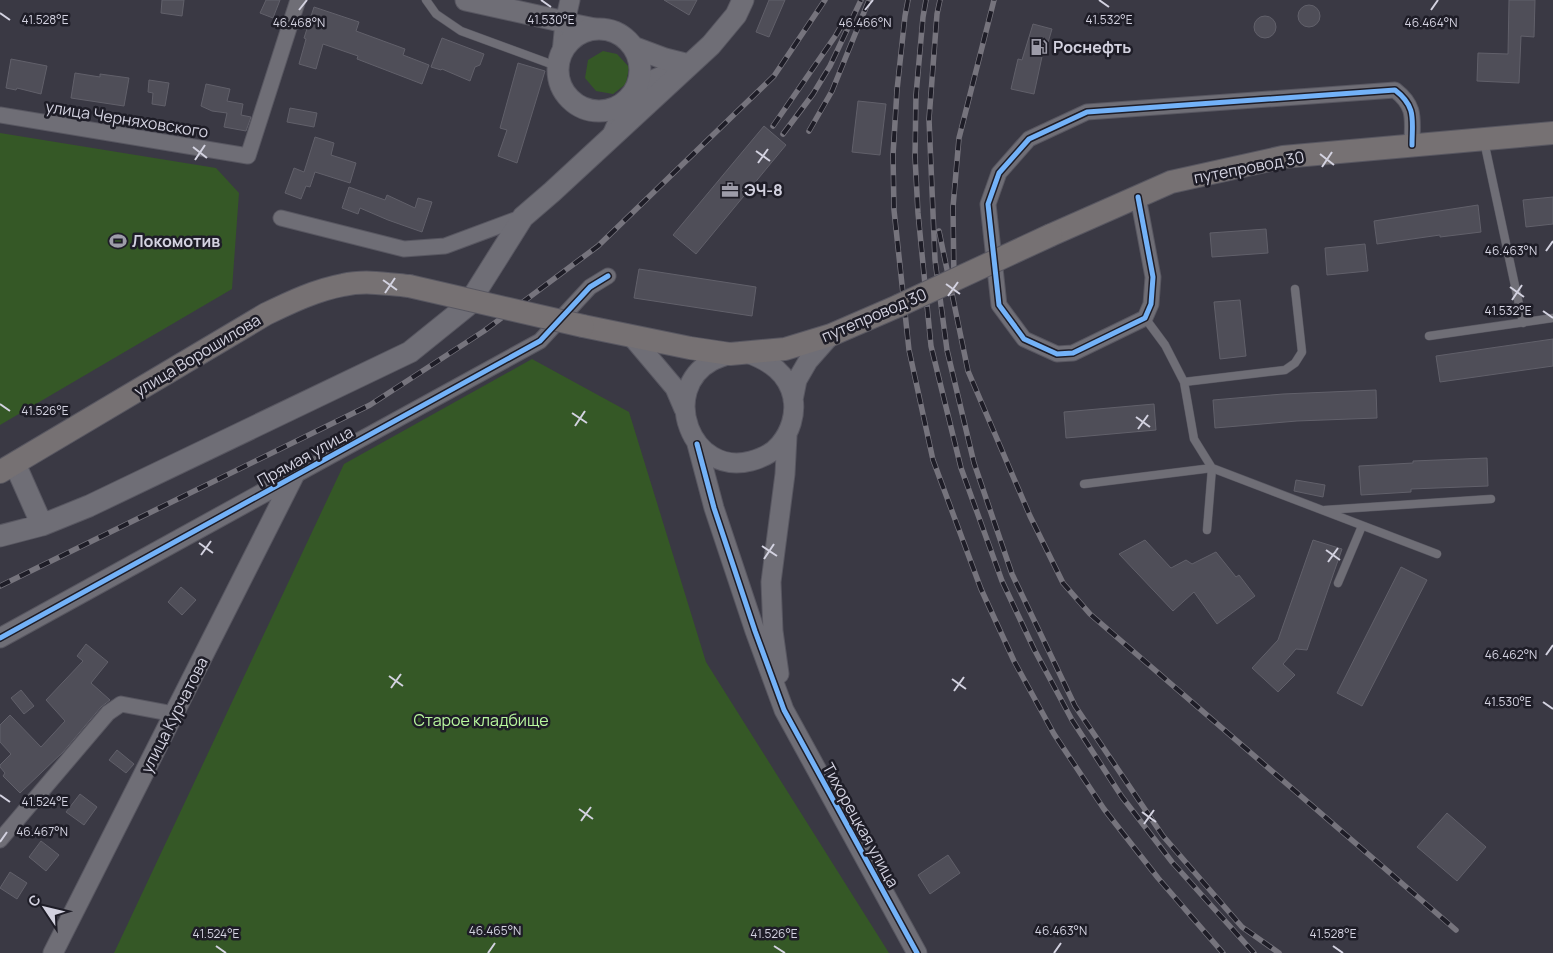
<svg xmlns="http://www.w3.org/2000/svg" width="1553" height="953" viewBox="0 0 1553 953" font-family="Manrope,sans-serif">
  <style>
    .green { fill: #355826 }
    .building { fill: #4f4e58; stroke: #61606a }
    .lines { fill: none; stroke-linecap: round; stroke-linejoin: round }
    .service-casing { stroke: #585761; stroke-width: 9 }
    .minor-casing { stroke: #585761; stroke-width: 17 }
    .tertiary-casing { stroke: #585761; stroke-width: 21 }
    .secondary-casing { stroke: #585761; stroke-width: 23 }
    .primary-casing { stroke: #585761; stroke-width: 24 }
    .service { stroke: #6f6e76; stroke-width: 8 }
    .minor { stroke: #6f6e76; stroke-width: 15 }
    .tertiary { stroke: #6f6e76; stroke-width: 19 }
    .secondary { stroke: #6f6e76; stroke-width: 21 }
    .primary { stroke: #767173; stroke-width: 22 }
    .rail-casing { stroke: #76747d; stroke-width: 5.5 }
    .rail { stroke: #1e1d27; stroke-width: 4; stroke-dasharray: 11; stroke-linecap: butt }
    .primary-bridge-casing { stroke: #585761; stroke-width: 24; stroke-linecap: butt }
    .primary-bridge { stroke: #767173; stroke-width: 22 }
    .cycleway-casing { stroke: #1e1d27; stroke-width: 8 }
    .cycleway { stroke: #73b2f8; stroke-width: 5 }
    .ticks { fill: none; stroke: #d3d2e0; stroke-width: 2 }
    .labels { text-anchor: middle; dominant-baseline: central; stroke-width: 5; stroke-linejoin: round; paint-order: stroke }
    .poi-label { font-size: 16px; font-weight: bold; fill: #d3d2e0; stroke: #1e1d27; text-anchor: start }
    .street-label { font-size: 16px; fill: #d3d2e0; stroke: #1e1d27 }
    .park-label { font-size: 16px; fill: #b8f79e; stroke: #1e1d27 }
    .ticks-label { font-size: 12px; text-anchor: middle; fill: #d3d2e0; stroke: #1e1d27; stroke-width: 5; stroke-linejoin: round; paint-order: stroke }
  </style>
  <rect width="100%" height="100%" fill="#3a3944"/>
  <path class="green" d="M603 51 617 54 629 67 626 84 613 94 596 91 585 78 588 60Z
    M0 133 216 168 239 193 232 289 0 425Z
    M532 359 629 412 706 662 889 953H114L344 464Z"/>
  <path class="building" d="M162 0H184L182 16 161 13Z
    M266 0H280L273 18 260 13Z
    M664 0H697L689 15Z
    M769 0H785L769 37 756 32Z
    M1509 0H1535L1534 37 1521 36 1519 83 1477 81 1478 53 1508 54Z
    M1298 16a11 11 0 1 1 22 0a11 11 0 1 1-22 0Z
    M314 7 359 22 356 31 405 49 403 55 429 65 422 84 357 59 358 56 323 44 316 69 299 64 306 39 304 38Z
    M1254 27a11 11 0 1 1 22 0a11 11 0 1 1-22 0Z
    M1033 24 1052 29 1045 53 1043 52 1034 94 1011 89 1018 59 1022 60Z
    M442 38 484 54 480 65 475 67 470 81 442 69 441 70 431 67Z
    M11 59 47 66 41 94 17 88 16 90 6 88Z
    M518 63 545 71 517 163 498 156 507 130 500 128Z
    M75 73 100 77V74L129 78 124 106 71 98Z
    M149 80 169 83 165 106 152 104 153 93 148 92Z
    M206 84 230 89 227 101 243 104 241 115 251 117 246 131 224 127 227 113 212 111 201 106Z
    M858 101 886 104 880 155 852 152Z
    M290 108 317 113 314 127 287 122Z
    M764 126 786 145 696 254 673 235Z
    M315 137 334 143 331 155 356 163 350 183 315 172 310 187 306 186 301 199 285 193 294 168 304 172Z
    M349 187 385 200 387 195 415 208 418 198 432 202 422 232 388 220 360 208 358 214 342 208Z
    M1553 197V224L1526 227 1523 200Z
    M1478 205 1481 232 1440 237V235L1377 244 1374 221Z
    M1266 229 1268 253 1212 257 1210 233Z
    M1365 244 1368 271 1327 275 1325 248Z
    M639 269 756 287 752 316 634 298Z
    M1240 300 1246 356 1220 359 1214 302Z
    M1553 339V366L1440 382 1436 356Z
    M1376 390 1377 418 1297 421 1215 428 1213 400 1283 394Z
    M1154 404 1156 430 1066 438 1064 412Z
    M1487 458 1488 486 1411 489V492L1361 495 1359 466 1413 463V461Z
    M1296 480 1325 485 1323 497 1294 491Z
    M1145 540 1171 568 1186 560 1192 564 1216 552 1236 577 1239 575 1255 596 1217 624 1194 592 1173 611 1119 554Z
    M1313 540 1342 549 1307 650 1296 649 1283 664 1295 675 1278 692 1252 668 1278 640Z
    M1401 567 1427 580 1362 706 1337 693Z
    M181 587 196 600 182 615 168 602Z
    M86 644 108 662 91 683 110 700 101 707 63 752 20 793 3 776 5 773 0 767V765L11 754 0 742V725L10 715 41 747 65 721 46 700 83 661 77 656Z
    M21 690 34 706 24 714 11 698Z
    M117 750 134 764 126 773 109 760Z
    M80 794 97 807 84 825 66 812Z
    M1447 813 1486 847 1457 881 1417 847Z
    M41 841 59 855 46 871 29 857Z
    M948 855 960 873 930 894 918 875Z
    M10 872 27 883 17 899 0 888Z"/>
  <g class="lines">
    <g class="service-casing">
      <path id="service" d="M426 0 436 14 461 31 559 67
        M1484 141 1523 323
        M1145 318 1165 345 1184 382 1194 439 1212 468 1437 554
        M1429 336 1553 318
        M1184 382 1285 370 1295 363 1302 352 1295 289
        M1084 484 1212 468 1207 530
        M1325 510 1491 499
        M1338 583 1362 526"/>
    </g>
    <g class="minor-casing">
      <path id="minor" d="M0 115 248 156 298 0
        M1138 197 1153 277 1151 304 1145 318 1073 353 1057 354 1024 339 999 305 988 204 999 173 1029 139 1087 112 1395 90C1417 107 1412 120 1412 145
        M281 218 404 249 445 246 523 217
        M294 476 540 341 590 287 608 276
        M0 840 108 713 121 704 174 714"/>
    </g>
    <g class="tertiary-casing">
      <path id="tertiary" d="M565 22 610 31
        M562 53 565 22 570 0
        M636 87 683 67
        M612 135 628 99
        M632 337 675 388 684 409
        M730 354C725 356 718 358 712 361 659 390 691 477 751 461 762 458 773 453 780 444 790 432 796 415 793 398 788 373 769 361 747 353
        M793 400 797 380 808 361 831 335
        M697 444 714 508 755 631 784 710 917 953
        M0 638 294 476
        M779 674 773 631 771 582 785 474 787 436
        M53 953 294 476"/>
    </g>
    <g class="secondary-casing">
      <path id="secondary" d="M466 0 565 22
        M558 70a41 41 0 1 1 82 0a41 41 0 1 1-82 0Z
        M633 47 665 59 689 65
        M15 464 42 525
        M0 536 42 525 89 506 410 352 467 306 523 217 552 192 711 45 736 15 743 0"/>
    </g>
    <g class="primary-casing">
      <path id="primary" d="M1051 235 1171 182 1283 157 1553 133
        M583 326 690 348 730 354 785 349 831 335 898 306
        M0 472 266 314C291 302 316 290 343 285 365 280 388 284 409 286"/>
    </g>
    <use href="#service" class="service"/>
    <use href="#minor" class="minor"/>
    <use href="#tertiary" class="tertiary"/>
    <use href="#secondary" class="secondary"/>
    <use href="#primary" class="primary"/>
    <g class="rail-casing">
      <path id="rail" d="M908 0 905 16 897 90 893 155 894 210 909 350 933 460 981 589 1014 661 1054 734 1104 809 1158 878 1223 953
        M926 0 923 17 916 95 915 157 918 213 931 346 961 468 1002 581 1034 649 1072 720 1122 797 1172 862 1254 953
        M940 0 937 14 929 119 935 260 947 350 974 463 1012 574 1075 706 1163 836 1242 927 1279 953
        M773 126 836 35 843 23
        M809 131 832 91 869 0
        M783 134 813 94 830 66 861 0
        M939 231 968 371 1030 516 1063 583 1090 614 1456 930
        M954 282 953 207 959 138 994 0
        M0 586 370 405 484 331 598 246 774 76 825 0"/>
    </g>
    <use href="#rail" class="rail"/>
    <g class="primary-bridge-casing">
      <path id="primary-bridge" d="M409 286 583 326
        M898 306 1051 235"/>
    </g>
    <use href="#primary-bridge" class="primary-bridge"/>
    <g class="cycleway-casing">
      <path id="cycleway" d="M1138 197 1153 277 1151 304 1145 318 1073 353 1057 354 1024 339 999 305 988 204 999 173 1029 139 1087 112 1395 90C1417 107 1412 120 1412 145
        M697 444 714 508 755 631 784 710 917 953
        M0 638 540 341 590 287 608 276"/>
    </g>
    <use href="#cycleway" class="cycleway"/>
  </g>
  <path class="ticks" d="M541 0 551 7M1099 0 1109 7M299 10 307 0M865 10 873 0M1431 10 1438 0M0 13 10 20M193 147 207 158M756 151 770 161M1320 154 1334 165M195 160 205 145M758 163 768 149M1322 167 1332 152M1546 251 1553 241M383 280 397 290M946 284 960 294M1510 287 1524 297M385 293 395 278M948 296 958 282M1512 300 1522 285M1543 311 1553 318M0 404 10 411M572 413 587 423M1136 417 1150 427M575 426 585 411M1138 429 1148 415M199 543 213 553M762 546 777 556M1326 550 1340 560M201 555 211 541M764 559 774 544M1328 562 1338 548M1546 655 1553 645M389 676 403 686M952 679 966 689M391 688 401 674M954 691 964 677M1543 702 1553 709M0 795 10 802M579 809 593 819M1142 812 1156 822M581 821 591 807M1144 824 1154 810M0 842 7 832M216 946 226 953M774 946 785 953M1333 946 1343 953M488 953 495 943M1054 953 1061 943"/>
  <defs>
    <g id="fuel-bare" transform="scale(1.35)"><path d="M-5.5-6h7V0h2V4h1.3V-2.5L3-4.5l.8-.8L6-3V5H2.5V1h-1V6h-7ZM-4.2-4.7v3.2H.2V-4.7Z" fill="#9d9ca9" stroke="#1e1d27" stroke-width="2.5" paint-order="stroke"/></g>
    <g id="office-bare" transform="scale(1.35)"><path d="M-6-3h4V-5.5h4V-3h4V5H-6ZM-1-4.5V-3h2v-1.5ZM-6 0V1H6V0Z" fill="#9d9ca9" stroke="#1e1d27" stroke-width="2.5" paint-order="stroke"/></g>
    <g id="stadium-bare" transform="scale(1.35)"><path d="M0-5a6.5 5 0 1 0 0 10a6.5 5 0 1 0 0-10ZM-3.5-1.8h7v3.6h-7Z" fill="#9d9ca9" stroke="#1e1d27" stroke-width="2.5" paint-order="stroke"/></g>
  </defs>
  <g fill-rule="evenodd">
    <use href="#fuel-bare" x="1039" y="47"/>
    <use href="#office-bare" x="730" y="190"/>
    <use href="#stadium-bare" x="118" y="241"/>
  </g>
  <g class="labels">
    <g class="poi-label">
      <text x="1053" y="47">Роснефть</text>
      <text x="744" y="190">ЭЧ-8</text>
      <text x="132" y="241">Локомотив</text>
    </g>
    <g class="street-label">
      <text transform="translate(127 119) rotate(9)">улица Черняховского</text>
      <text transform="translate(1249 167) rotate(-11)">путепровод 30</text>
      <text transform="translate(874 315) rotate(-23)">путепровод 30</text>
      <text transform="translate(197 355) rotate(-31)">улица Ворошилова</text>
      <text transform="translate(305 456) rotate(-29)">Прямая улица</text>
      <text transform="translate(174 715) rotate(-63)">улица Курчатова</text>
      <text transform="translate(861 825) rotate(61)">Тихорецкая улица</text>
    </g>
    <g class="park-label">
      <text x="481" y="720">Старое кладбище</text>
    </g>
  </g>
  <g class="ticks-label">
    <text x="551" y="24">41.530°E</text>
    <text x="1109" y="24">41.532°E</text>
    <text x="45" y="24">41.528°E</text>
    <text x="299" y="27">46.468°N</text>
    <text x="865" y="27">46.466°N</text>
    <text x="1431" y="27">46.464°N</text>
    <text x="1511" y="255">46.463°N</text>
    <text x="1508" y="315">41.532°E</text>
    <text x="45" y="415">41.526°E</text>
    <text x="1511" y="659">46.462°N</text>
    <text x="1508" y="706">41.530°E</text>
    <text x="45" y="806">41.524°E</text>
    <text x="42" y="836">46.467°N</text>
    <text x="495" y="935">46.465°N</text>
    <text x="1061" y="935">46.463°N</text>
    <text x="216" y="938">41.524°E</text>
    <text x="774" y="938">41.526°E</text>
    <text x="1333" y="938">41.528°E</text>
  </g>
  <g transform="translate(45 908) rotate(305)" stroke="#1e1d27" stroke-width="4" paint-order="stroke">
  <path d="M0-4L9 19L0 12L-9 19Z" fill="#d3d2e0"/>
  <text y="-8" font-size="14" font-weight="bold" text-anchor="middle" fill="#d3d2e0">С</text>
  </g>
</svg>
